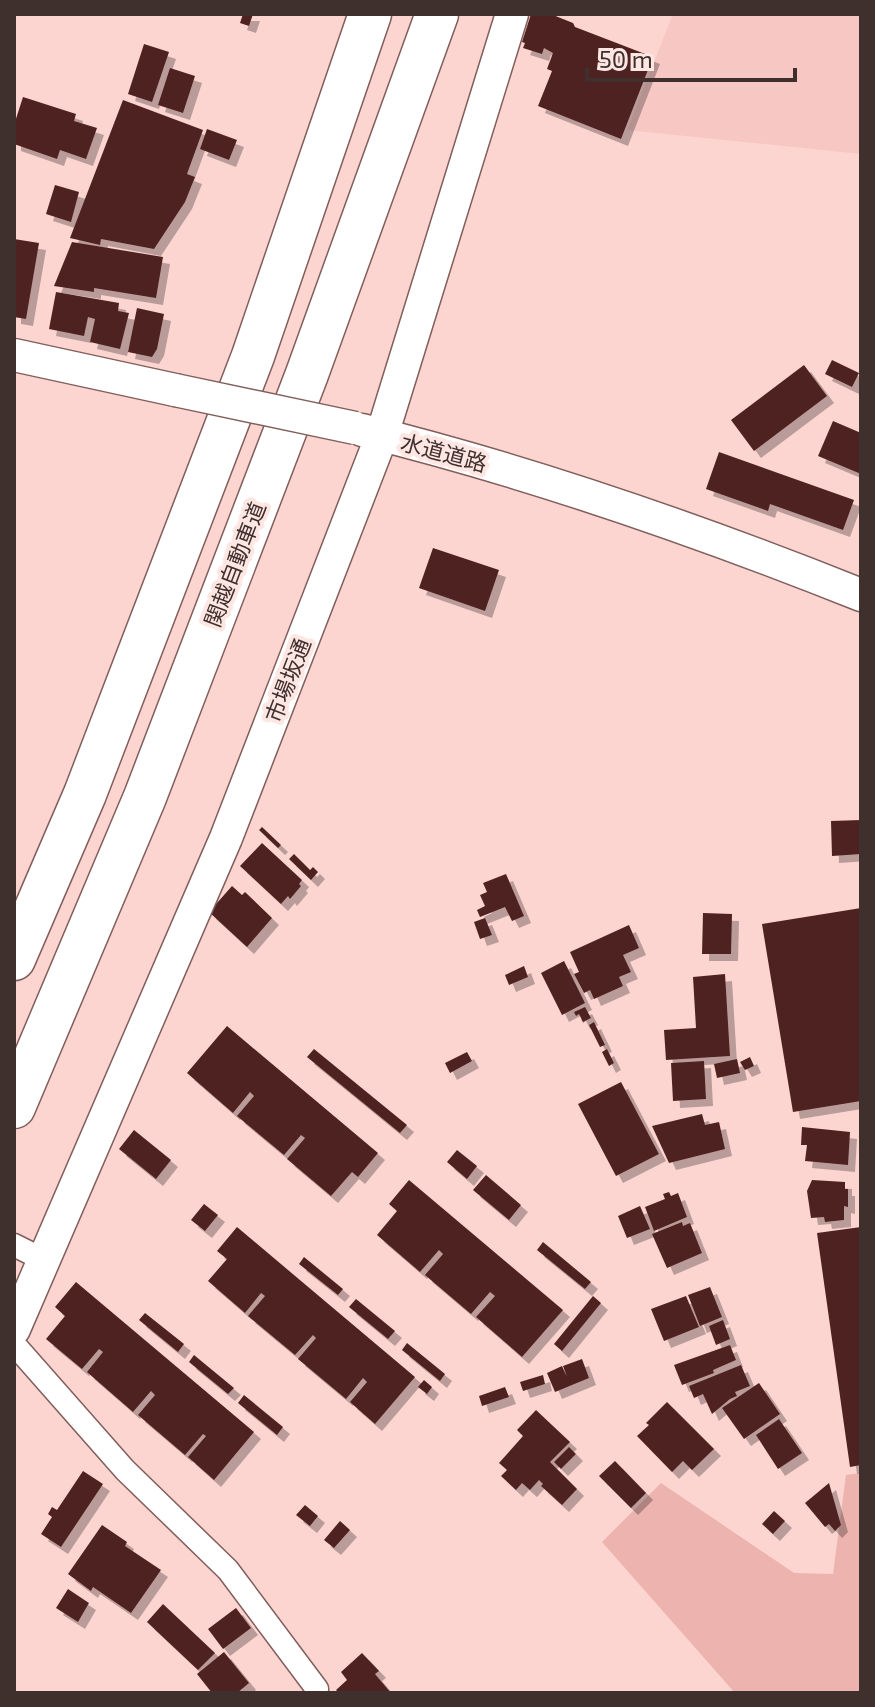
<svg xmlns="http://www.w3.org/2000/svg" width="875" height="1707" viewBox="0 0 875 1707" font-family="'Exo 2','Noto Sans JP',sans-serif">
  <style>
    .built { fill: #f7c7c3 }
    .green { fill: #edb3ae }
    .building { fill: #502220; filter: url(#shadow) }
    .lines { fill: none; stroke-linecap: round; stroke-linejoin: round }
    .street-casing { stroke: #805e5b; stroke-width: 25 }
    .secondary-casing { stroke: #805e5b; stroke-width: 35 }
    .highway-casing { stroke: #805e5b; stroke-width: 45 }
    .street { stroke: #fff; stroke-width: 22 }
    .secondary { stroke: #fff; stroke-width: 32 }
    .highway { stroke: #fff; stroke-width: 42 }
    .secondary-bridge-casing { stroke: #805e5b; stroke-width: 35; stroke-linecap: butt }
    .secondary-bridge { stroke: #fff; stroke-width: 32 }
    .labels { text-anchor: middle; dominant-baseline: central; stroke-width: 8; stroke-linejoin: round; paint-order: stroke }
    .street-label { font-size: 22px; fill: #3f302e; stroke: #fee6e3 }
  </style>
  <defs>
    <filter id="shadow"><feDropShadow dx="7" dy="7" stdDeviation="0" flood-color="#0004"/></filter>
  </defs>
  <rect width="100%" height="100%" fill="#fcd4d0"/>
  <path class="built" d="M673 14H861V154L627 130Z"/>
  <path class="green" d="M861 1473V1693H735L602 1542 661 1483 794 1573 833 1574 846 1475Z"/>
  <path class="building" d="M243 14H253L249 26 240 23Z
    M531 14H551L558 17 573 23 575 27 653 57 621 139 538 106 552 71 547 69 553 53 544 48 542 54 523 48 525 43 522 42Z
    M144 44 169 52 152 102 128 94Z
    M170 68 195 76 183 113 158 105Z
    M23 97 76 114 74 121 97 128 86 159 60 150 57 159 14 144V125Z
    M123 100 203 130 187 174 195 177 185 202 154 249 101 239 100 245 70 238Z
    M207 129 237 140 229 160 200 149Z
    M55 185 79 192 71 222 46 214Z
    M14 239 39 243 26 319 14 317Z
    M72 242 163 257 156 298 94 288V292L54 286Z
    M56 292 119 303 118 311 129 313 120 349 90 342 95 319 88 317 84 336 49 329Z
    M137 308 164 314 157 349 152 357 128 352Z
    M832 360 859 373 852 387 825 374Z
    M804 365 827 396 754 451 731 420Z
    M833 421 861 433V474L818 456Z
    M719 452 854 500 843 530 770 504 768 511 706 489Z
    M433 548 499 570 485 611 419 588Z
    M861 820V854L832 856 831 821Z
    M262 827 281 845 278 848 259 830Z
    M262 843 302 880 299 884 301 886 290 899 288 896 281 904 240 866Z
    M294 854 310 870 313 867 318 872 311 880 289 859Z
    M506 874 524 916 512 921 505 907 480 917 477 910 485 906 480 895 487 892 483 883Z
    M232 886 242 895 245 892 272 918 247 947 209 912Z
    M861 908V1101L793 1112 762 924Z
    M703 913 732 914 731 954H702Z
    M485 918 492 935 480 939 474 922Z
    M629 925 639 948 623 955 631 972 619 977 623 986 594 999 590 990 584 993 574 974 579 972 570 952Z
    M564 961 585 1003 562 1015 541 973Z
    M524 966 528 977 509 985 505 975Z
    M725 974 730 1056 666 1060 664 1030 696 1028 693 977Z
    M585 1007 591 1018 583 1022 579 1014 576 1016 574 1012Z
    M594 1022 605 1045 600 1047 589 1025Z
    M227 1026 378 1153 358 1177 352 1172 331 1196 287 1159 305 1138 301 1135 284 1155 237 1116 254 1096 250 1092 233 1113 187 1073Z
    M314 1049 407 1125 400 1133 307 1057Z
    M607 1049 614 1063 609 1066 602 1052Z
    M467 1052 472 1061 450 1073 445 1063Z
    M750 1057 754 1066 745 1070 740 1062Z
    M737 1059 740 1073 717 1078 714 1064Z
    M704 1061 706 1099 673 1101 671 1063Z
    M621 1082 659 1154 616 1176 578 1104Z
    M702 1114 705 1125 719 1122 725 1149 669 1163 652 1126Z
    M802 1127 850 1132 848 1165 805 1161 807 1145H801Z
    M134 1130 171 1160 156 1179 119 1149Z
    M457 1150 477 1166 467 1179 447 1162Z
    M486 1175 521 1205 509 1220 473 1190Z
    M409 1180 563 1310 522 1357 476 1317 495 1296 490 1292 471 1314 425 1275 443 1254 439 1250 420 1272 377 1235 397 1211 389 1204Z
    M812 1180 845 1182V1189H848V1207L844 1206V1220L825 1222 824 1217 811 1218 807 1191Z
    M669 1192 671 1196 678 1193 687 1217 654 1231 645 1207 665 1199 663 1194Z
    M204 1204 218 1215 205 1231 191 1220Z
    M640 1206 650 1229 627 1238 618 1216Z
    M682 1222 683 1226 690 1223 702 1253 667 1268 652 1234Z
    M237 1227 415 1377 375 1424 350 1402 367 1382 363 1378 346 1399 298 1359 316 1338 313 1335 295 1355 248 1316 265 1296 261 1293 245 1313 208 1281 227 1259 217 1251Z
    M861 1227V1465L850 1467 817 1233Z
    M543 1242 591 1282 585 1289 537 1250Z
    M304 1257 343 1289 338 1295 299 1264Z
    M76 1282 254 1432 214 1480 188 1457 206 1436 203 1434 185 1455 138 1415 155 1395 151 1391 133 1412 87 1372 103 1352 99 1349 82 1369 46 1339 65 1316 55 1307Z
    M710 1287 722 1317 700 1326 688 1295Z
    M593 1296 601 1303 562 1351 554 1344Z
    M686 1296 699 1327 664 1341 651 1309Z
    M356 1299 395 1331 388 1339 349 1307Z
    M145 1313 184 1344 178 1352 139 1320Z
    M723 1320 730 1339 716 1345 709 1326Z
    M407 1343 445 1374 440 1381 402 1350Z
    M730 1345 736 1360 713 1370 714 1373 682 1385 674 1365Z
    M194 1355 234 1388 228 1394 189 1362Z
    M582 1359 589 1378 555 1392 547 1373 562 1366 567 1377 563 1366Z
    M741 1365 750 1386 735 1392 737 1396 730 1399 712 1414 703 1394 694 1398 689 1386Z
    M543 1375 545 1384 523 1391 520 1382Z
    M424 1380 432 1387 427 1394 418 1387Z
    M759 1383 780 1414 744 1439 722 1408Z
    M505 1387 509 1397 482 1406 479 1396Z
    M244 1395 283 1427 277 1435 238 1403Z
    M667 1402 714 1449 692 1470 683 1461 672 1472 637 1436 649 1425 646 1423Z
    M536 1410 570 1442 550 1462 577 1489 562 1505 541 1486 543 1484 539 1480 530 1490 522 1483 516 1490 501 1476 507 1470 499 1463 523 1436 517 1430Z
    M779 1419 802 1453 778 1469 756 1435Z
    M569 1447 576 1454 561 1469 554 1462Z
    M615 1461 646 1493 631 1508 599 1476Z
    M83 1471 103 1484 61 1547 41 1534 52 1517 48 1514 52 1507 57 1510Z
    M829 1483 841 1525 835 1531 829 1524 825 1527 805 1503Z
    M305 1505 318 1516 310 1526 296 1515Z
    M774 1511 785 1521 773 1534 762 1524Z
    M340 1521 350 1530 334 1548 324 1540Z
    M102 1525 127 1542 125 1546 161 1570 131 1613 93 1587 91 1591 68 1574Z
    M68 1589 89 1603 78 1622 56 1608Z
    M163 1604 215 1653 198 1670 147 1622Z
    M236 1608 251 1628 223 1649 208 1629Z
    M224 1652 249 1683 237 1693H212L197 1674Z
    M362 1653 379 1671 375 1674 391 1693H339L336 1690 347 1680 341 1672Z"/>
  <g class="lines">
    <g class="street-casing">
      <path id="street" d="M14 1245 44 1260
        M14 1344 125 1470 228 1570 317 1689"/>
    </g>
    <g class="secondary-casing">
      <path id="secondary" d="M14 355 175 390
        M362 430C532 472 698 530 861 595
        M14 1329 226 838 382 435 512 14"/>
    </g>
    <g class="highway-casing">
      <path id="highway" d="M14 959 85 794 253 356 370 14
        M14 1107 145 797 307 374 437 14"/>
    </g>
    <use href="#street" class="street"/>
    <use href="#secondary" class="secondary"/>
    <use href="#highway" class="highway"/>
    <g class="secondary-bridge-casing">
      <path id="secondary-bridge" d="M175 390 355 428"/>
    </g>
    <use href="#secondary-bridge" class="secondary-bridge"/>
  </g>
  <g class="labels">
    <g class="street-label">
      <text transform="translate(444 452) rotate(15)">水道道路</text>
      <text transform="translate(234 564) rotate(-69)">関越自動車道</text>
      <text transform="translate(287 680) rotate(-69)">市場坂通</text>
    </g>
  </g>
  <rect width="875" height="1707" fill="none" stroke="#3f302e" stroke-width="32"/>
  <path d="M587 68v12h208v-12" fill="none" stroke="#3f302e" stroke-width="4"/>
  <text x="599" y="68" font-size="24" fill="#3f302e" stroke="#fee6e3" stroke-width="6" paint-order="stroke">50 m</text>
</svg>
